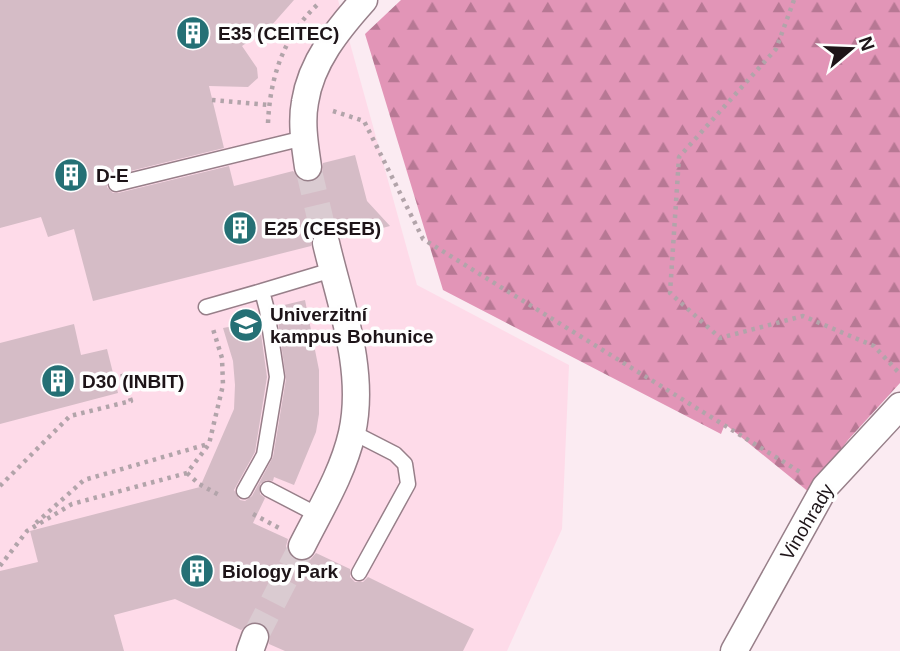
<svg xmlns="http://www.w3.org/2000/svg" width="900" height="651" viewBox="0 0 900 651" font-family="Arial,sans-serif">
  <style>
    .built { fill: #fedbe9 }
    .forest { fill: url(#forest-firs) }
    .building { fill: #d5bcc6 }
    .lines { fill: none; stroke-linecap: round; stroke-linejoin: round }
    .street-tunnel { stroke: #dacbd1; stroke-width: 26; stroke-dasharray: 26 13; stroke-linecap: butt }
    .lane-casing { stroke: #977f89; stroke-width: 17 }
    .street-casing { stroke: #977f89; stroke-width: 29 }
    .path { stroke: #b2a4aa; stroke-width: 4.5; stroke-dasharray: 3.5 5; stroke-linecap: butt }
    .lane { stroke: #fff; stroke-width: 14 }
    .street { stroke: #fff; stroke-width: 26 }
    .labels { text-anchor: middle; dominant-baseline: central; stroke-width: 7; stroke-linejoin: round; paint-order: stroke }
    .poi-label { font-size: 19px; font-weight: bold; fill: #1d1418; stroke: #fefefe; text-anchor: start }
    .street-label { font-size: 19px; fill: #1d1418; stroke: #fefefe }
  </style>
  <defs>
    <pattern id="forest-firs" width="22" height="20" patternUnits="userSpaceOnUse" patternTransform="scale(1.75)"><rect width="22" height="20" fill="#e295b7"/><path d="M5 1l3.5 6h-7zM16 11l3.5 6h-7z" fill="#b77894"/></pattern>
  </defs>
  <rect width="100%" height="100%" fill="#fbebf2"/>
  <path class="built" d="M0 0H338L417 285 569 365 562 529 507 651H0Z"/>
  <path class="forest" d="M401 0H900V383L848 440 810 493 725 424 721 434 443 290 365 34Z"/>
  <path class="building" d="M0 0H294L271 26 242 46 257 68 258 78 248 87 209 86 224 148 114 175 107 181V187L113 193H118L229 166 234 186 293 171 302 181 310 183 317 180 322 173 323 163 355 155 367 201 390 226 341 239 338 233 331 228H323L315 232 311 239V246L93 301 74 229 48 237 41 217 0 228Z
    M305 300 319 370V414L316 432 294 485 274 477 273 481 267 480 260 484V494L265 498 253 523 288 539 286 546 288 554 295 560 302 562 310 560 316 553 350 569V577L355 582H363L368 577 474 629 463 651H285L269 644 270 634 267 627 261 622H252L241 630 175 599 114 615 124 651H0V571L38 562 30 531 200 487 234 409 235 385 233 361 223 328 250 323 248 315 258 312 267 377 255 452 234 490 240 500 245 501 252 496 273 457 286 379 276 307Z
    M74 324 81 355 107 349 118 393 0 424V343Z"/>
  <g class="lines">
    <path class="street-tunnel" d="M308 167 326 243
      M255 637 302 546"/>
    <g class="lane-casing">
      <path id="lane" d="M116 184 304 138
        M206 307 262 291
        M352 432 395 454 405 464 408 484 359 573
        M268 489 318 515
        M244 491 264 455 277 377 267 310 262 291 332 270"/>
    </g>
    <g class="street-casing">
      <path id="street" d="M308 167C305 146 301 123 305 102 311 62 338 29 364 0
        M302 546C320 510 343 473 352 433 366 370 340 303 326 243
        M250 651 255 637
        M734 651 825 487 900 406"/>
    </g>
    <path class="path" d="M794 0 776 49 679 157 670 293 720 338 803 316 874 346 900 374
      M212 100 269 105
      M333 111 364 121 423 239 800 472
      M268 123C270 78 283 37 317 5
      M187 473 199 484 221 496
      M0 486 70 416 131 401 122 373
      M253 514 279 528
      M36 523 84 480 208 444
      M0 566 27 531 72 504 187 473 209 444 223 385 222 358 213 329"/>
    <use href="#lane" class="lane"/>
    <use href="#street" class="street"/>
  </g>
  <defs>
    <g id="building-disc" transform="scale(1.75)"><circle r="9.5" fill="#257075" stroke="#fefefe"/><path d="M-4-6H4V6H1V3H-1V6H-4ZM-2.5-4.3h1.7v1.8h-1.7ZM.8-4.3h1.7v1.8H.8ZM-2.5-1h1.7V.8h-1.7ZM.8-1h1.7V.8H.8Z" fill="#fff"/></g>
    <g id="university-disc" transform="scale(1.75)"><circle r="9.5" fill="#257075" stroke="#fefefe"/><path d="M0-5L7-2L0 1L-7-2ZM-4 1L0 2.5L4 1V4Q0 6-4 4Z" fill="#fff"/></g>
  </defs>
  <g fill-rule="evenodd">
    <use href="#building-disc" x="193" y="33"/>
    <use href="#building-disc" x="71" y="175"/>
    <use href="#building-disc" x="240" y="228"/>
    <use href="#university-disc" x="246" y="325"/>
    <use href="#building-disc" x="58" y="381"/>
    <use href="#building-disc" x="197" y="571"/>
  </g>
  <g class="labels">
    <g class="poi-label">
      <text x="218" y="33">E35 (CEITEC)</text>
      <text x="96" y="175">D-E</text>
      <text x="264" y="228">E25 (CESEB)</text>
      <text x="270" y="314">Univerzitní<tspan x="270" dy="22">kampus Bohunice</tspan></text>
      <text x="82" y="381">D30 (INBIT)</text>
      <text x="222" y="571">Biology Park</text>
    </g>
    <g class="street-label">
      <text transform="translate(807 522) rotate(-59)">Vinohrady</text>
    </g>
  </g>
  <g transform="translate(851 49) rotate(71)" stroke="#fefefe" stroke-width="5" paint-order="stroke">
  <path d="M0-5L12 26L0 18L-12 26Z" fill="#1d1418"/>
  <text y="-10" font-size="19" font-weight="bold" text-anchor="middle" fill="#1d1418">N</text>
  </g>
</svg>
